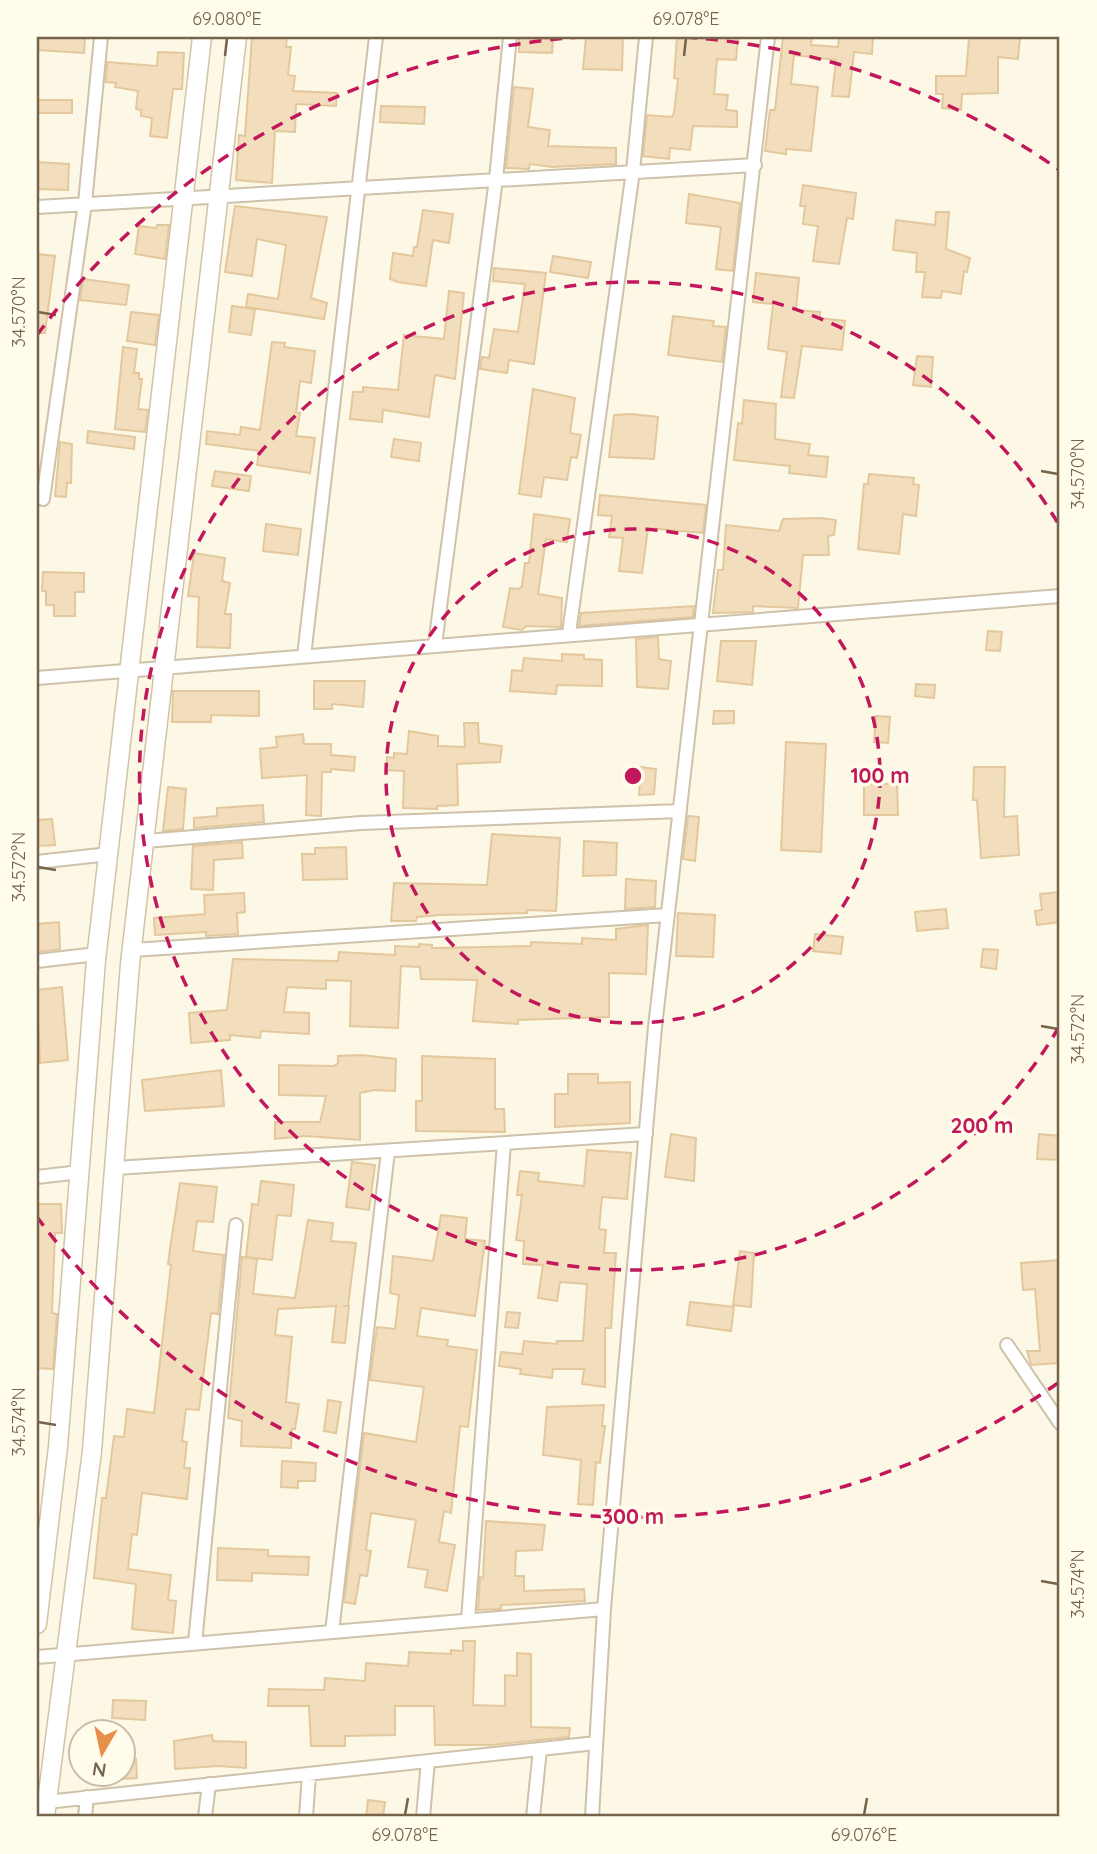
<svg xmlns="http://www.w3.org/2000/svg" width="1097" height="1854" viewBox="0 0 1097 1854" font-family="Quicksand,sans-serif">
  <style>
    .building { fill: #f2ddbc; stroke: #e4c89d; stroke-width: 2 }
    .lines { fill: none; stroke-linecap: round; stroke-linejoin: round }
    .street-casing { stroke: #cec2ab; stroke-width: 16 }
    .secondary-casing { stroke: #d1c3a8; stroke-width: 21 }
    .street { stroke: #fff; stroke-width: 12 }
    .secondary { stroke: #fff; stroke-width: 18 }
    .ticks { fill: none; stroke: #75634a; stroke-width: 2.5 }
    .ring { fill: none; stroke: #c2185b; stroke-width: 3.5; stroke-dasharray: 12 9 }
    .centre { fill: #c2185b; stroke: #fffceb; stroke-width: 3.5 }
    .ring-label { font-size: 21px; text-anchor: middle; font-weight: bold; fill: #c2185b; stroke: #fffceb; stroke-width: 7; stroke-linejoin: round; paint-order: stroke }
    .neatline { fill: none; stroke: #75634a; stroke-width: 2.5 }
    .ticks-label { font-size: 18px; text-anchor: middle; fill: #75634a }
  </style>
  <rect width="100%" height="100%" fill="#fcf8e5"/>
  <path class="building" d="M37 37H85L84 53 37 50Z
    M252 37H287L286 47H291L288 75 295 76 293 91 337 93 336 106 296 104 295 132 275 131 272 183 236 180 239 135 245 136Z
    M586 37H623L622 70 583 69Z
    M677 37H738L736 60 717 59 714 94 728 95 726 110 737 111V127L693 126 690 150 670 148 669 159 643 156 647 115 672 117 674 113 678 79 674 78Z
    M783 37H812L811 45 838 47 839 37H873L872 54 854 52 849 97 832 96 836 60 794 55 791 84 818 87 811 151 786 149V154L765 151 770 110H775Z
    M969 37H1020L1018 59 998 57V93L962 94 961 110 942 108 943 94H936V76H966Z
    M519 38 553 39 552 53 519 52Z
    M158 52 184 53 182 89H173L167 138 150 136 152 118 141 116V110L136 109 138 91 115 87 116 83 106 82 107 62 157 66Z
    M514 87 533 89 528 127 550 130 548 146 616 148V164L552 167 530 164 529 169 506 168Z
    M37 100H72V113H37Z
    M381 106 425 107 424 124 380 122Z
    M37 162 69 164 68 190 37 189Z
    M803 185 856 193 853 219 847 218 839 264 813 261 818 226 803 224 805 206H800Z
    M689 194 740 203 733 271 716 269 721 227 686 223Z
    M235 206 327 217 311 298 327 303 324 319 246 307 248 294 278 299 286 245 257 239 252 276 225 272Z
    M423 210 453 214 449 243 433 240 426 286 398 282 390 279 393 253 413 256 414 247H417Z
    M936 212H949L946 249 970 258 967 272 964 271 961 294 942 291 941 298 922 297 925 272H916L917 253 893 250 896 220 935 225Z
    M157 225H169L165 259 135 254 139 226 156 228Z
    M37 254 55 256 45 333H37Z
    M553 256 591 262 588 278 550 272Z
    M494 268 546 273 534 364 509 360 507 373 480 369 482 357 489 358 494 329 518 332 525 284 493 281Z
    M756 273 799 278 796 310 820 312V318L845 321 842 350 802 346 794 398 781 397 787 352 768 349 773 304 753 302Z
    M83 279 129 285 126 305 80 300Z
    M449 291 464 293 455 379 435 375 429 417 383 410 382 422 350 419 353 392H363V387L398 390 404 335 444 339Z
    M232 306 255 309 251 335 229 332Z
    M131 312 159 315 155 345 127 341Z
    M673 316 714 321 713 326 726 327 722 362 668 355Z
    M272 342 285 343 284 347 315 351 311 383 300 381 296 412 300 413 296 436 315 438 310 473 257 465 259 451 206 444 207 431 240 435 241 427 260 430Z
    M123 347 137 349 134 373H139V379H142L138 409 148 410 145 432 115 429Z
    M917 356 933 357 931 387 913 385Z
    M533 389 575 398 570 433 581 435 577 458 571 457 567 480 544 477 541 497 519 494Z
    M744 400 776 404 775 439 810 444 808 455 828 457 826 477 789 473 790 466 734 460 738 423 742 424Z
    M631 414 658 417 654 459 609 457 614 415Z
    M88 431 135 437 134 449 87 443Z
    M394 439 421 443 419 461 391 457Z
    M60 442 72 444 71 483H67L66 497 55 496Z
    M215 471 251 476 249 491 212 486Z
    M869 474 914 478 913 484 919 485 916 516 903 514 899 554 858 549 864 484H868Z
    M600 495 706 505 703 533 648 528 642 573 619 571 623 538 609 537 612 516 598 515Z
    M534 514 570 519 567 542 546 539 538 594 562 598 561 627 526 626 522 630 503 627 510 588 519 589 522 586 525 563H529Z
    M820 518 836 520 834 535 828 536 829 555H803L798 608 753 606V612L713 613 718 570H723L726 525 779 531 783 519Z
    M266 524 301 529 298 555 263 551Z
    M194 553 225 558 222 581 230 583 225 614H231L230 648 197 647 199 597 188 596Z
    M43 572 84 573V592H75V616H54V605H46V591H42Z
    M694 606 693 617 579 626 581 613Z
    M988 631 1002 632 1000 651 986 650Z
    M658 637 659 659 671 661 668 689 637 687 636 639Z
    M721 641H756L752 685 717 681Z
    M562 654 584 655V659L602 660V686L557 685 556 694 510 691 512 670 522 671 524 658 562 661Z
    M314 681H365L363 707 332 704V709H314Z
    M916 684 935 685 934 698 915 696Z
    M173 691H259V716L211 715V722H172Z
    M714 711H734V723L713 724Z
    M876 716 890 717 888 743 874 742Z
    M464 723H478L479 743 502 746 500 762 457 764 458 805 437 806V809L403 808 404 771 386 770 387 757 394 758V753L407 754 409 731 438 736V746L465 747Z
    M303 734 304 744H331V755L355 757 354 771 331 769V772H322L321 816 306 815 307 775 262 778 260 749 277 747 276 737Z
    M786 742 826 744 821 852 781 850Z
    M641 767 656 769 654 794 639 795Z
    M974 767H1005L1004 817 1017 816 1019 855 981 858 977 800H973Z
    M864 784H897L898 815H864Z
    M168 787 186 789 183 829 163 831Z
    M263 805 264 822 194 828V818L217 816V808Z
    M688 816 699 817 695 861 683 859Z
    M52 819 55 845 37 846V820Z
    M492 834 560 838 556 911 527 910V913L440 915 417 917 416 921H391L394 883 487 885Z
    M584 841 617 843 616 875 583 876Z
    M242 842 243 858 214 860 213 890 191 889 193 846Z
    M346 847 347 879 303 880 302 854H315V848Z
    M626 879 656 881 655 907 625 909Z
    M1060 892V922L1037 925 1035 911 1042 910 1040 894Z
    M244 893 245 912 237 913 238 934 206 936V932L155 935 154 918 205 914 204 895Z
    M946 909 948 928 917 931 915 912Z
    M678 913 715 915 713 957 676 956Z
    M59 922 60 949 37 952V924Z
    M648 925 646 974 609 973V1017L518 1020V1024L473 1021 477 980 421 979 420 967 401 966 398 1028 350 1026 351 981 326 980V989L287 987 284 1012 309 1013V1034L261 1031 260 1038 230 1035V1040L191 1043 189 1013 227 1010 233 959 338 961 339 952 395 955V946L419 947V944L432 945V948L531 946V942L582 944V938L616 940V929Z
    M815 934 843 937 841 954 813 951Z
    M983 949 998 950 996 969 981 967Z
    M62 987 68 1060 40 1063 37 990Z
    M361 1055 396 1059 395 1091 374 1090 360 1093V1140L306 1136 275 1139V1122H320L326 1096 279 1095V1065L334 1066 338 1063V1056Z
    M422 1056 495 1059V1109H504L505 1132 416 1131V1101H422Z
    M221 1070 224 1106 145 1111 142 1080Z
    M568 1074H598V1083L630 1082V1123L555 1127V1094H568Z
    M671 1134 696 1138 694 1181 665 1177Z
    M1039 1134 1060 1136V1160L1037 1159Z
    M587 1150 631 1153 627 1199 602 1197 599 1229 606 1230 604 1253H616L611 1328H605V1387L582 1384 584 1369H553L552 1378 520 1374 521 1369 499 1366 501 1352 522 1354 524 1341 557 1344V1341H583L587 1284 560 1282 557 1301 538 1298 543 1265 523 1264 524 1241 516 1240 522 1195H517L520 1171 539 1173 538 1181 584 1186Z
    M352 1162 375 1165 369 1210 346 1207Z
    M261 1181 294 1185 291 1216 277 1215 272 1260 246 1257 252 1204 258 1205Z
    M180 1183 217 1187 213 1222 197 1221 193 1251 224 1255 218 1314 211 1313 199 1410 186 1409 182 1441 187 1442 184 1468H190L187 1499 142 1493 137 1535 132 1534 128 1569 171 1575 168 1600 176 1601 173 1633 132 1629 136 1584 94 1578 102 1498H106L114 1436 124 1437 127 1409 154 1413 171 1265 168 1264 170 1249Z
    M37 1204H61L62 1233H55L52 1313 57 1314 53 1369 37 1368Z
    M441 1215 467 1218 465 1239 485 1241 475 1316 421 1308 417 1336 448 1340 447 1346 477 1350 468 1427 460 1426 451 1513 444 1511 439 1542 455 1545 447 1591 425 1587 428 1570 408 1567 416 1520 371 1513 366 1550 371 1551 367 1576 360 1575 355 1604 344 1602 364 1433 416 1442 424 1387 370 1380 377 1327 395 1329 399 1295 390 1293 393 1256 433 1261Z
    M308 1220 333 1223 331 1241 356 1243 348 1306H343H349L345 1343 332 1342 336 1306 278 1309 275 1335 292 1337 286 1402 299 1404 295 1429H292L291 1448 241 1446 242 1421 228 1418 242 1257 257 1259 253 1294 295 1298Z
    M740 1251 754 1253 751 1307 733 1305Z
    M1060 1260V1363L1031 1365 1027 1351H1040L1035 1289 1023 1290 1021 1263Z
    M690 1302 734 1307 731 1331 687 1325Z
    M507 1312 520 1313 518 1328 505 1327Z
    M328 1400 341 1402 336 1433 324 1431Z
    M604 1405 602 1426H605L600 1463 596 1462 593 1505 578 1504 581 1460 543 1455 547 1407Z
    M282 1461 316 1463 315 1481H298V1488L281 1487Z
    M486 1521 545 1525 542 1550 516 1551 515 1576H524V1591L584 1589 585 1601 501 1605V1609L478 1610 480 1577 483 1578Z
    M218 1548 268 1550V1556L309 1557 308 1575 252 1573V1581L217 1580Z
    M463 1641H475L473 1705 505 1706V1675L517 1676V1653L531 1654V1727L570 1728 569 1737 491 1745H435L434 1706H395V1735L345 1736V1746H311L309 1706H268L269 1689 324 1690 325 1678 365 1681 366 1663 408 1666 409 1652 451 1654V1650L463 1651Z
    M113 1700 146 1701 145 1720 112 1718Z
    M212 1735 213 1741 246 1742V1768L218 1766 175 1769 174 1741Z
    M122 1759H136L137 1778 122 1779Z
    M368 1800 385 1802 383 1817H366Z"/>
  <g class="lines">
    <g class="street-casing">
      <path id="street" d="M37 207 755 165
        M43 499 85 203 101 37
        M569 633 633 171 646 37
        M435 645 496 179 510 37
        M304 656 376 37
        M37 678 1060 596
        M146 841 361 823 680 811
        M37 862 109 854
        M132 950 668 915
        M37 961 97 954
        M115 1168 646 1134
        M37 1177 80 1172
        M1007 1345 1060 1423
        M468 1620 504 1143
        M332 1632 388 1151
        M195 1643 236 1225
        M37 1657 604 1609
        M37 1803 596 1743
        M85 1817 87 1797
        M205 1817 209 1784
        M306 1817 309 1774
        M423 1817 428 1761
        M533 1817 540 1749
        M592 1817 604 1609 655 1027 768 37"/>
    </g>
    <g class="secondary-casing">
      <path id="secondary" d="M37 1624 58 1447 96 960 202 37
        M45 1817 92 1451 130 964 237 37"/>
    </g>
    <use href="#street" class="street"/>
    <use href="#secondary" class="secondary"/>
  </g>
  <path class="ticks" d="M225 56 227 38M684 56 686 38M38 312 56 315M1041 471 1058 474M38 867 56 870M1041 1026 1058 1029M38 1422 56 1425M1041 1581 1058 1584M405 1815 408 1798M864 1815 867 1798"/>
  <g class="ring">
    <circle cx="633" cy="776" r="247"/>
    <path d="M1059 1027A494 494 0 1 1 1059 525"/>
    <path d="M1058 1383A741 741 0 0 1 37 1217M37 335A741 741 0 0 1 581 37M685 37A741 741 0 0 1 1058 169"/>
  </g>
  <circle cx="633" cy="776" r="10" class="centre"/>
  <g class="ring-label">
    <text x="880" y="783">100 m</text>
    <text x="982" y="1133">200 m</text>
    <text x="633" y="1524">300 m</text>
  </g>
  <rect width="1097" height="1854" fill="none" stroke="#fffceb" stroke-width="77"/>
  <g transform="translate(102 1753) rotate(189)"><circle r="33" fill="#fffceb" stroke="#c8bfab" stroke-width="2"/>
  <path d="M0-5L12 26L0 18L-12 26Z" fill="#e68f4a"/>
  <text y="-10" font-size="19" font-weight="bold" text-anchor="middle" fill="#75634a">N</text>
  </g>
  <rect x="38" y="38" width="1020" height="1777" class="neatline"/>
  <g class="ticks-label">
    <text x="227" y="25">69.080°E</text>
    <text x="686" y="25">69.078°E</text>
    <text transform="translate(19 312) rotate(-90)" y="6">34.570°N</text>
    <text transform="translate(1078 474) rotate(-90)" y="6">34.570°N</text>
    <text transform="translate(19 867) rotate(-90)" y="6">34.572°N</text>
    <text transform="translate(1078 1029) rotate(-90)" y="6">34.572°N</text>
    <text transform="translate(19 1422) rotate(-90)" y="6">34.574°N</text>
    <text transform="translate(1078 1584) rotate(-90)" y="6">34.574°N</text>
    <text x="405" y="1841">69.078°E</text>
    <text x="864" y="1841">69.076°E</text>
  </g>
</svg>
